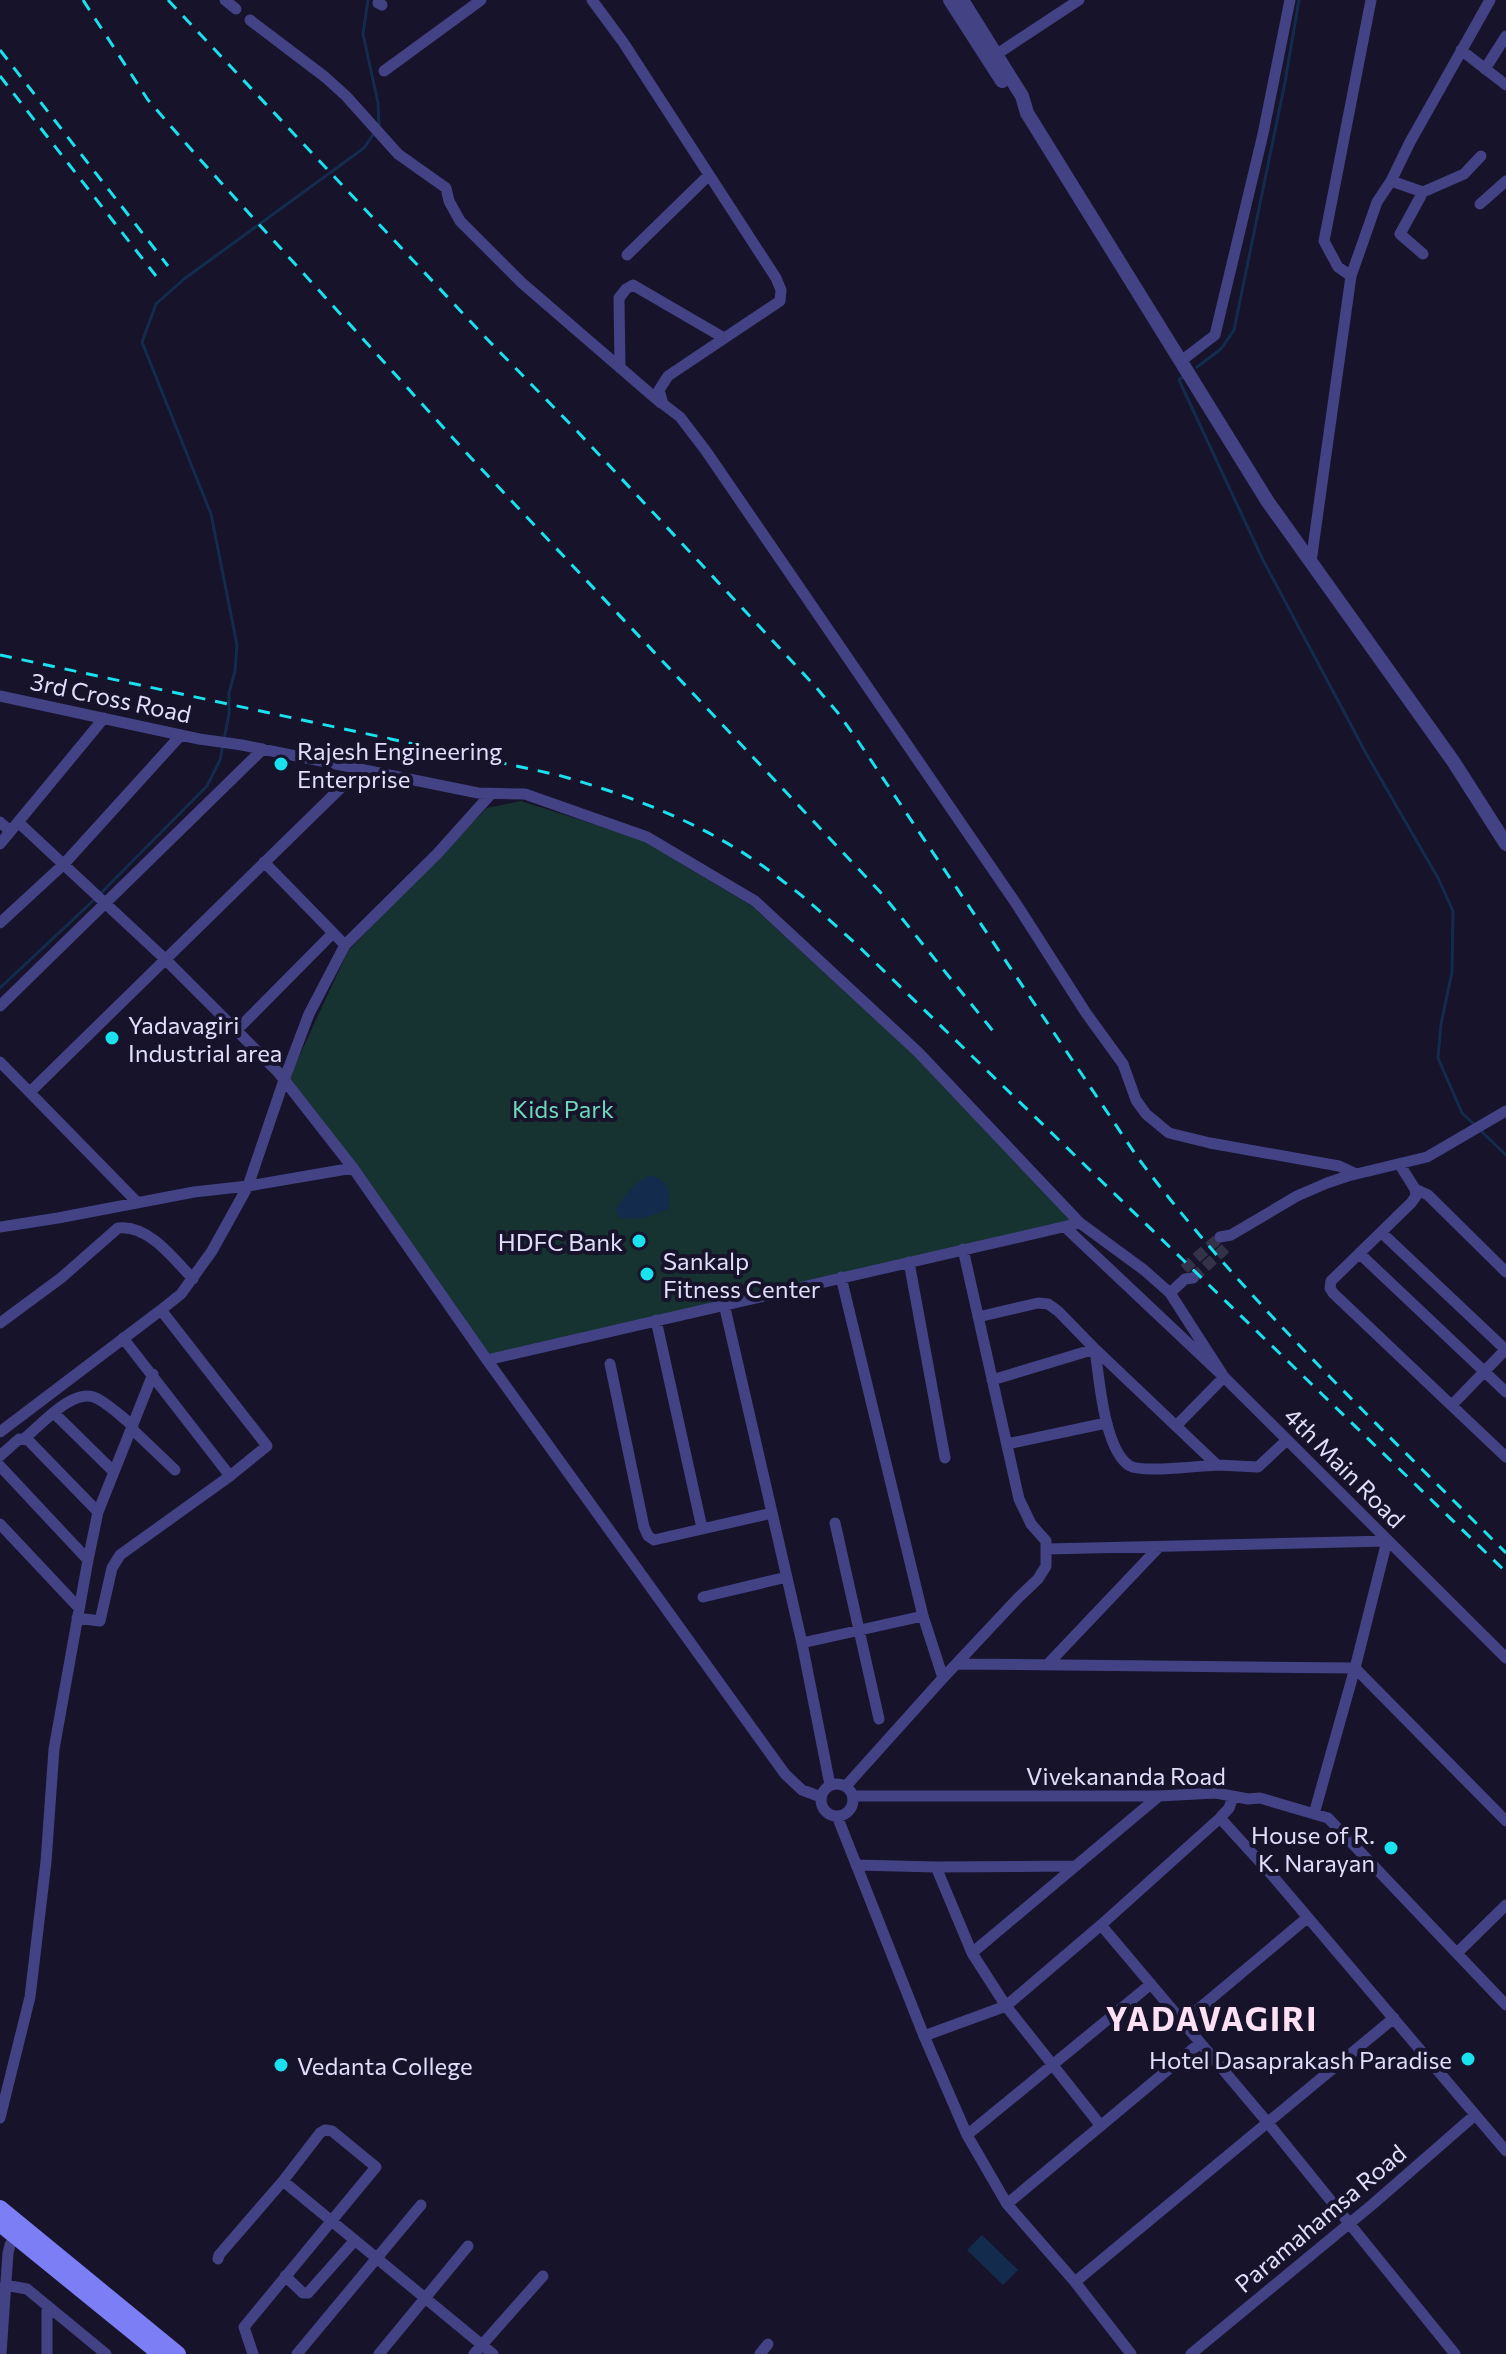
<svg xmlns="http://www.w3.org/2000/svg" width="1506" height="2354" viewBox="0 0 1506 2354" font-family="Commissioner,sans-serif">
  <style>
    .green { fill: #163331 }
    .water { fill: #132c4d }
    .lines { fill: none; stroke-linecap: round; stroke-linejoin: round }
    .stream { stroke: #132c4d; stroke-width: 3 }
    .minor-tunnel { stroke: #34314a; stroke-width: 11; stroke-dasharray: 11 5.5; stroke-linecap: butt }
    .minor { stroke: #424285; stroke-width: 11 }
    .tertiary { stroke: #424285; stroke-width: 14 }
    .secondary { stroke: #7c7ef5; stroke-width: 16 }
    .rail { stroke: #19e1ed; stroke-width: 3; stroke-dasharray: 12 10; stroke-linecap: butt }
    .poi-dot { fill: #19e1ed; stroke: #16132a; stroke-width: 3 }
    .labels { text-anchor: middle; dominant-baseline: central; stroke-width: 8; stroke-linejoin: round; paint-order: stroke }
    .street-label { font-size: 24px; fill: #e0defc; stroke: #16132a }
    .poi-label { font-size: 24px; fill: #e0defc; stroke: #16132a; text-anchor: start }
    .park-label { font-size: 24px; fill: #6ed8ba; stroke: #16132a }
    .district-label { font-size: 32px; font-weight: bold; letter-spacing: 2px; fill: #fde0f3; stroke: #16132a }
  </style>
  <rect width="100%" height="100%" fill="#16132a"/>
  <path class="green" d="M521 801 640 839 752 906 915 1056 1072 1221 489 1355 289 1078 348 951 487 808Z"/>
  <path class="water" d="M651 1175C668 1181 671 1191 668 1209 648 1217 640 1221 618 1217L616 1209C626 1194 634 1182 651 1175Z
    M982 2235 1018 2270 1003 2285 967 2250Z"/>
  <g class="lines">
    <path class="stream" d="M368 0 363 34 378 103 379 126
      M1197 367 1221 349 1234 330 1285 82 1299 0
      M1184 376 1179 380 1263 560 1367 755 1438 878 1453 911 1452 972 1441 1024 1438 1058 1462 1113 1475 1125
      M101 893 207 786 220 760 229 714V693L235 671 237 645 211 514 142 342 156 304 184 279 364 148 375 132
      M0 988 95 899
      M1480 1130 1506 1155"/>
    <path class="minor-tunnel" d="M1184 1269 1220 1237
      M1193 1278 1228 1246"/>
    <path class="minor" d="M225 0 236 9
      M592 0 623 42 776 278 781 290 780 301 668 376 659 390 663 404 680 417 706 451 1017 905 1086 1013 1123 1064 1136 1100 1146 1114 1169 1133 1210 1143 1339 1166 1356 1174
      M378 3 382 5
      M250 20 325 77 346 96 398 154 446 188 449 201 460 221 522 283 661 403
      M1461 50 1506 85
      M997 54 1079 0
      M1485 69 1506 36
      M384 71 481 0
      M1391 181 1423 192
      M1480 204 1506 181
      M1423 254 1400 234 1423 192 1464 174 1481 156
      M627 255 708 176
      M1351 276 1338 267 1324 241 1371 0
      M1181 361 1215 335 1263 134 1290 0
      M620 368 619 298 626 289 633 285 724 338
      M1311 562 1351 276 1377 202 1391 181 1410 142 1490 0
      M0 696 199 739 242 745 478 793 525 794 647 837 755 901 918 1052 1080 1223
      M0 822 10 831
      M18 822 165 959 278 1072 353 1168 487 1360 785 1774 802 1790 821 1797
      M0 844 104 718
      M264 862 345 945
      M0 923 64 864 181 735
      M0 1006 263 749
      M236 1031 332 934
      M0 1062 136 1201
      M30 1092 360 769
      M1400 1165 1415 1189 1416 1196 1411 1203 1331 1281 1330 1288 1333 1293 1506 1457
      M1415 1189 1428 1195 1506 1272
      M0 1227 58 1218 194 1192 248 1186 353 1168
      M1065 1227 1224 1377 1176 1426
      M1382 1233 1506 1350
      M1220 1237 1231 1235 1297 1196 1327 1183 1348 1176 1427 1157 1506 1111
      M1360 1254 1506 1392
      M909 1262 945 1458
      M841 1277 923 1616 943 1678
      M1170 1293 1224 1377 1506 1658
      M724 1304 802 1643 830 1785
      M978 1317 1038 1303 1048 1304 1058 1311 1095 1349 1217 1465 1258 1467 1287 1440
      M656 1320 702 1528
      M0 1323 61 1278 118 1228C148 1224 174 1259 193 1279
      M123 1338 230 1476
      M487 1360 1080 1223 1144 1270 1170 1293 1185 1279 1193 1278
      M610 1364 644 1527 648 1536 654 1540 772 1513
      M992 1380 1095 1349C1099 1377 1104 1451 1130 1466 1143 1473 1200 1466 1217 1465
      M1452 1405 1506 1349
      M54 1413 114 1472
      M132 1429 175 1470
      M0 1432 161 1310 181 1294 212 1251 248 1186 284 1080 309 1014 345 945 437 854 490 795
      M25 1438C42 1424 75 1385 98 1399 111 1406 122 1417 133 1426
      M1007 1444 1106 1423
      M0 1456 19 1439 28 1440 98 1512
      M0 1466 88 1560
      M835 1523 879 1719
      M0 1524 79 1608
      M1047 1549 1387 1541 1355 1668 1314 1814
      M703 1597 787 1577
      M77 1618 100 1621 112 1568 120 1555 230 1476 267 1446 161 1310
      M802 1643 923 1616
      M956 1664 1355 1668 1506 1821
      M1047 1665 1159 1547
      M821 1800a16 16 0 1 1 32 0a16 16 0 1 1-32 0Z
      M846 1786 943 1678 1018 1598 1038 1579 1046 1566V1541L1031 1524 1019 1499 963 1249
      M854 1796H1159L1216 1793 1248 1799 1260 1798 1328 1818 1506 2005
      M837 1816 924 2036 967 2135 1007 2204 1075 2282 1131 2354
      M1220 1818 1229 1808 1233 1797
      M856 1865 936 1867 1074 1866
      M936 1867 972 1953 1006 2006 1101 2126
      M1101 1925 1268 2123 1455 2354
      M972 1953 1159 1796
      M1457 1953 1506 1905
      M1183 2022 1307 1918
      M924 2036 1006 2006 1101 1925 1220 1818 1271 1874 1506 2151
      M0 2118 30 1997 46 1862 54 1749 88 1560 98 1512 153 1374
      M967 2135 1151 1984
      M283 2181 493 2354
      M1007 2204 1200 2043
      M218 2259 219 2255 283 2181 320 2133 325 2130 332 2131 376 2167 244 2327 253 2354
      M285 2276 303 2293H308L355 2240
      M1075 2282 1394 2018
      M5 2285 27 2289 106 2354
      M47 2306V2354
      M1 2354 8 2253 10 2245 17 2233
      M297 2354 421 2205
      M379 2354 468 2246
      M474 2354 543 2276
      M760 2354 768 2344
      M1191 2354 1373 2204 1475 2115"/>
    <path class="tertiary" d="M950 0 1002 81
      M962 0 1022 96 1027 113 1268 502 1453 761 1506 844"/>
    <path class="secondary" d="M0 2208 178 2354
      M0 2224 160 2354"/>
    <path class="rail" d="M83 0 148 100 196 155 472 459 883 895 993 1031
      M168 0 487 339 577 431 814 685 838 713 858 741 1138 1158C1246 1302 1380 1426 1506 1553
      M0 50 168 266
      M0 76 156 276
      M0 655 558 775C639 798 718 829 784 882 809 900 831 922 854 942L1506 1572"/>
  </g>
  <g class="poi-dot">
    <circle cx="281" cy="764" r="8"/>
    <circle cx="112" cy="1038" r="8"/>
    <circle cx="639" cy="1241" r="8"/>
    <circle cx="647" cy="1274" r="8"/>
    <circle cx="1391" cy="1848" r="8"/>
    <circle cx="1468" cy="2059" r="8"/>
    <circle cx="281" cy="2065" r="8"/>
  </g>
  <g class="labels">
    <g class="street-label">
      <text transform="translate(111 697) rotate(12)">3rd Cross Road</text>
      <text transform="translate(1345 1467) rotate(45)">4th Main Road</text>
      <text x="1126" y="1775">Vivekananda Road</text>
      <text transform="translate(1320 2218) rotate(-40)">Paramahamsa Road</text>
    </g>
    <g class="poi-label">
      <text x="297" y="750">Rajesh Engineering<tspan x="297" dy="28">Enterprise</tspan></text>
      <text x="128" y="1024">Yadavagiri<tspan x="128" dy="28">Industrial area</tspan></text>
      <text x="623" y="1241" text-anchor="end">HDFC Bank</text>
      <text x="663" y="1260">Sankalp<tspan x="663" dy="28">Fitness Center</tspan></text>
      <text x="1375" y="1834" text-anchor="end">House of R.<tspan x="1375" dy="28">K. Narayan</tspan></text>
      <text x="1452" y="2059" text-anchor="end">Hotel Dasaprakash Paradise</text>
      <text x="297" y="2065">Vedanta College</text>
    </g>
    <g class="park-label">
      <text x="563" y="1108">Kids Park</text>
    </g>
    <g class="district-label">
      <text x="1212" y="2018">YADAVAGIRI</text>
    </g>
  </g>
</svg>
